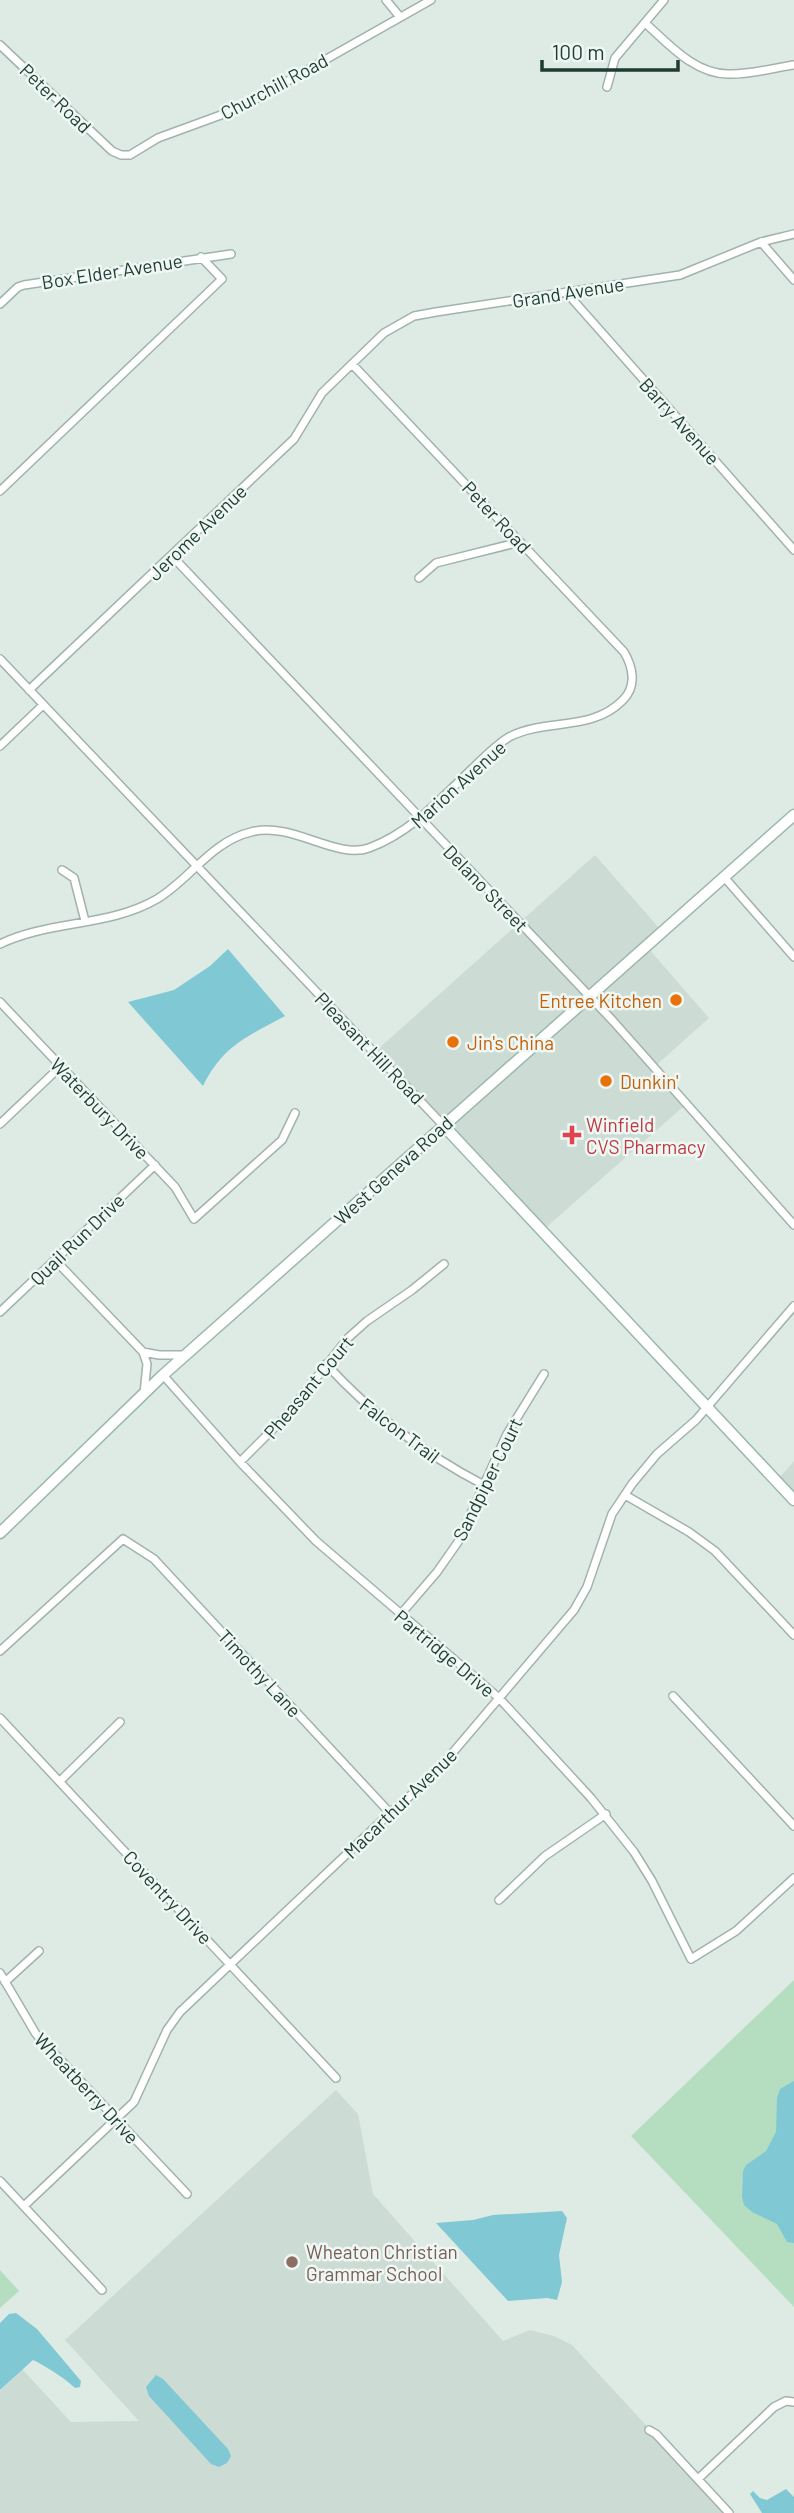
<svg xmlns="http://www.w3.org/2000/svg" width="794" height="2513" viewBox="0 0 794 2513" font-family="Barlow,sans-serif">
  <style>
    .built { fill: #ccdbd4 }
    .green { fill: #b5dec0 }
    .water { fill: #81c8d5 }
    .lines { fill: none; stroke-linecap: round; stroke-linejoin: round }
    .street-casing { stroke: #a1b3ac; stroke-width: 10 }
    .secondary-casing { stroke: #9cb8ae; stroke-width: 13 }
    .street { stroke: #fff; stroke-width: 7 }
    .secondary { stroke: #fff; stroke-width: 10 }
    .food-dot { fill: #e8710a; stroke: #eef7f3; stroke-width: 2.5 }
    .health-dot { fill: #e0444e; stroke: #eef7f3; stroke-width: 2.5 }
    .education-dot { fill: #8d6e63; stroke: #eef7f3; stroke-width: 2.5 }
    .labels { text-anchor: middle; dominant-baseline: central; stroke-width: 5; stroke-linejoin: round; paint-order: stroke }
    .street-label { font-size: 19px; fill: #1e3c34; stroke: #eef7f3 }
    .food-label { font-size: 19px; fill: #c56008; stroke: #eef7f3; text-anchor: start }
    .health-label { font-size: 19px; fill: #be3a42; stroke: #eef7f3; text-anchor: start }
    .education-label { font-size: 19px; fill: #785e54; stroke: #eef7f3; text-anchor: start }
  </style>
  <rect width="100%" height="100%" fill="#deebe5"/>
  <path class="built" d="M595 855 660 929 442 1123 377 1050Z
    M648 948 709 1018 652 1069 684 1106 542 1231 448 1125Z
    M794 1461V1492L780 1477Z
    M336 2090 358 2114 373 2194 503 2341 530 2330 554 2336 572 2345 727 2513H0V2391L22 2369 71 2422 139 2421 65 2340Z"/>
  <path class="green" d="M794 1980V2307L631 2136Z
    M0 2270 19 2291 0 2308Z"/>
  <path class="water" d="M228 949 285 1016C247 1037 223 1045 203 1086L128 1002 174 990 210 966Z
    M794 2081V2243L787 2242 777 2224 752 2212 744 2205 742 2197 743 2171 746 2165 766 2151 776 2132 777 2098 780 2089Z
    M562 2211 567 2218 559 2255 562 2282 557 2300 547 2298 508 2301 436 2223 473 2220 493 2215Z
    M16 2313 37 2329 81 2381 80 2387 75 2388C66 2379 44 2365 33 2360L0 2390V2323L9 2314Z
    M156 2375 163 2379 228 2449 231 2456 227 2463 219 2467 211 2464 149 2396 146 2387Z
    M786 2489 794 2497V2513H762L750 2494 753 2491 760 2498 767 2500Z"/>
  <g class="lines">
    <g class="street-casing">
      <path id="street" d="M386 0 400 17
        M645 23C668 43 694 74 728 74 749 75 773 68 794 65
        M0 45 112 151 121 155H130L158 138 240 108 431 0
        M607 87 615 58 664 0
        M761 242 794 280
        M566 292 794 550
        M0 304 18 287 24 285 231 254
        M0 491 222 279 201 257
        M172 556 613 1021 794 1225
        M419 578 436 563 520 542
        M0 659 443 1125
        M29 690 294 439 322 393 384 333 414 316 436 312 680 275 761 242 794 234
        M0 746 43 705
        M62 870 74 878 85 921
        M724 877 794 957
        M0 944C50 920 109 927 157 899 189 880 212 841 251 832 292 821 336 860 369 848 412 832 441 798 473 768 484 757 496 745 509 737 546 718 592 732 623 700 637 686 633 667 624 652L352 364
        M0 1002 175 1187 194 1219 282 1140 295 1113
        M0 1124 61 1066
        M55 1260 143 1352 147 1364 144 1394
        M0 1312 155 1165
        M143 1352 159 1355H184
        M326 1364C371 1413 424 1454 484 1485
        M163 1375 240 1462 316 1541 499 1698 591 1798 634 1852 652 1881 691 1959 736 1931 794 1878
        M240 1462 285 1417 348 1338 367 1321 412 1290 444 1264
        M625 1495 689 1532 715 1551 794 1635
        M400 1615 437 1572 458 1542 507 1434 544 1374
        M0 1651 123 1539 154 1559 390 1813
        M673 1696 794 1826
        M0 1718 336 2078
        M60 1781 120 1722
        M499 1900 545 1856 606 1814
        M0 1973 36 2034 187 2194
        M5 1982 39 1951
        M0 2181 102 2290
        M24 2206 134 2102 167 2030 180 2012 390 1813 432 1777 574 1610 587 1587 612 1514 632 1484 657 1454 696 1420 794 1306
        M649 2430 656 2434 729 2513
        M698 2479 774 2407 786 2401 794 2402"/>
    </g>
    <g class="secondary-casing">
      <path id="secondary" d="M443 1125 794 1500
        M0 1533 163 1375 794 815"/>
    </g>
    <use href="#street" class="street"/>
    <use href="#secondary" class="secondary"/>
  </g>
  <g class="food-dot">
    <circle cx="676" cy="1000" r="7"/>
    <circle cx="453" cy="1042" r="7"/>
    <circle cx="606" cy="1081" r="7"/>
  </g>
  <path class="health-dot" d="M568.5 1124.5h7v7h7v7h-7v7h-7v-7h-7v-7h7z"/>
  <circle class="education-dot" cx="292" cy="2262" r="7"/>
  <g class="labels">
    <g class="street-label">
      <text transform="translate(274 86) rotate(-28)">Churchill Road</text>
      <text transform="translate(56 98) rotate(44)">Peter Road</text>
      <text transform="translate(112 271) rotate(-9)">Box Elder Avenue</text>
      <text transform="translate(568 292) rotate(-9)">Grand Avenue</text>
      <text transform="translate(680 421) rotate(48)">Barry Avenue</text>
      <text transform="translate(497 517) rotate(47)">Peter Road</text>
      <text transform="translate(197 532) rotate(-44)">Jerome Avenue</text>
      <text transform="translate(458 784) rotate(-42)">Marion Avenue</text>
      <text transform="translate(486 888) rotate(46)">Delano Street</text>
      <text transform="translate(370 1048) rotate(46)">Pleasant Hill Road</text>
      <text transform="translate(100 1108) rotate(46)">Waterbury Drive</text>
      <text transform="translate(393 1170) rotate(-42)">West Geneva Road</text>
      <text transform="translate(77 1239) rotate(-44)">Quail Run Drive</text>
      <text transform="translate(308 1387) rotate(-50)">Pheasant Court</text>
      <text transform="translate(400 1430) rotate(37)">Falcon Trail</text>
      <text transform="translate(487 1479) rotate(-64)">Sandpiper Court</text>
      <text transform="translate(445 1653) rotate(40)">Partridge Drive</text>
      <text transform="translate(260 1673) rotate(47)">Timothy Lane</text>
      <text transform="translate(400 1803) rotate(-44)">Macarthur Avenue</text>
      <text transform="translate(168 1897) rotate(47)">Coventry Drive</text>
      <text transform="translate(87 2088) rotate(47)">Wheatberry Drive</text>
    </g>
    <g class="food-label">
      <text x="662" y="1000" text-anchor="end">Entree Kitchen</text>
      <text x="467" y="1042">Jin's China</text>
      <text x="620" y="1081">Dunkin'</text>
    </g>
    <g class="health-label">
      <text x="586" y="1124">Winfield<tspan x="586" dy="22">CVS Pharmacy</tspan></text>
    </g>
    <g class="education-label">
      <text x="306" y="2251">Wheaton Christian<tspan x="306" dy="22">Grammar School</tspan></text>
    </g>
  </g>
  <path d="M542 60v10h136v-10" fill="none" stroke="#1e3c34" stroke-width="3.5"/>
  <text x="552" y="60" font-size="21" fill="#1e3c34" stroke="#eef7f3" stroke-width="5" paint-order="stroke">100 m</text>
</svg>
